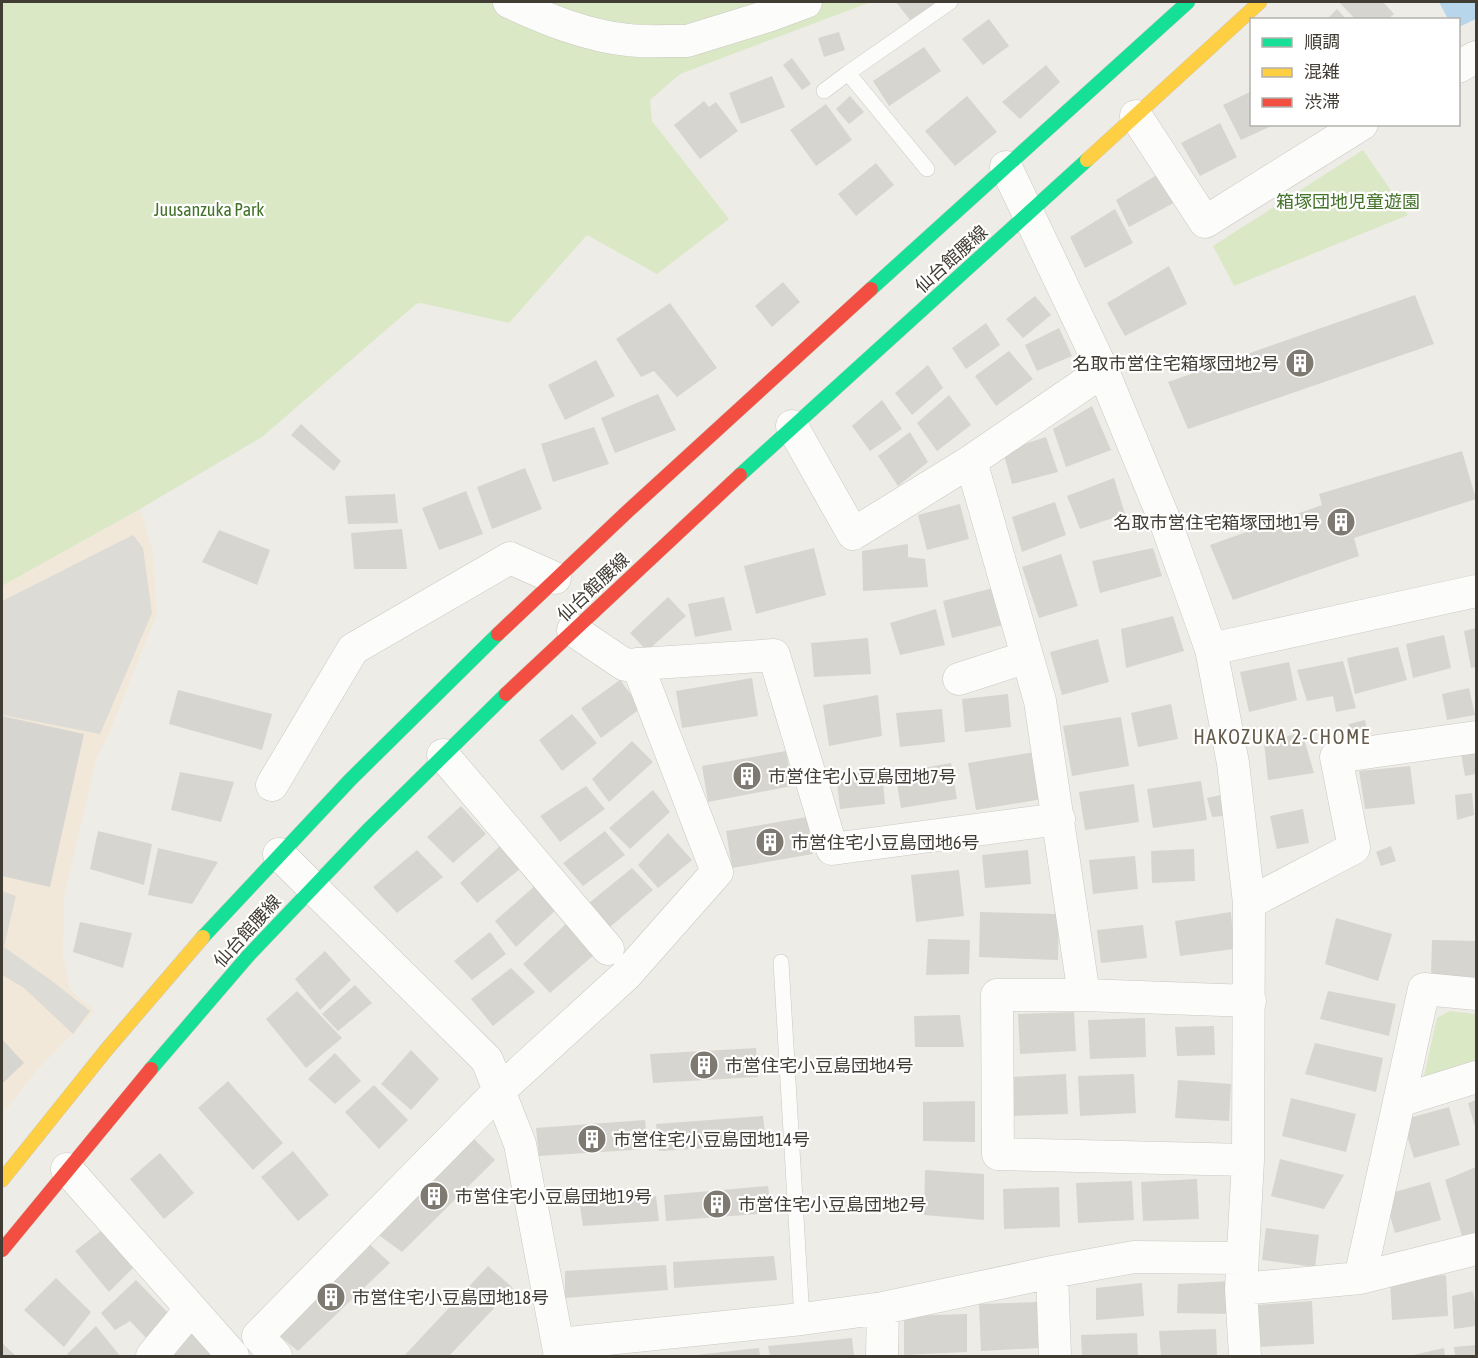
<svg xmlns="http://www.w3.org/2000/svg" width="1478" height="1358" viewBox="0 0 1478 1358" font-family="'Asap Condensed','Noto Sans JP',sans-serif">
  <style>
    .commercial { fill: #f1e8d9 }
    .green { fill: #dae8c6 }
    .parking { fill: #dddbd6 }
    .water { fill: #b7d6eb }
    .building { fill: #d7d5cf }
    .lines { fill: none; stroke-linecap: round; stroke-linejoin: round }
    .lane-casing { stroke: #cac8c2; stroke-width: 16 }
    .street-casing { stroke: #cac8c2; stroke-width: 33 }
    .fast-casing { stroke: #ccc9bd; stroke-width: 15 }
    .slow-casing { stroke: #ccc9bd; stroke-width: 15 }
    .jam-casing { stroke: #ccc9bd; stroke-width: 15 }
    .lane { stroke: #fcfcfb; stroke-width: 15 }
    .street { stroke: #fcfcfb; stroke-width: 32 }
    .fast { stroke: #16e098; stroke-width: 14 }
    .slow { stroke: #ffcf43; stroke-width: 14 }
    .jam { stroke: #f24e42; stroke-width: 14 }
    .labels { text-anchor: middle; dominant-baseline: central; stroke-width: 4.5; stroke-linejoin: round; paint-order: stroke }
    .park-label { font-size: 18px; fill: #437229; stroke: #fff }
    .street-label { font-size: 18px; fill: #423d34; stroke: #fff }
    .poi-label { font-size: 18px; fill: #423d34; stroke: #fff; text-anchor: start }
    .neighbourhood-label { font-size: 20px; letter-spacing: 1.5px; fill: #655b4b; stroke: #fff }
  </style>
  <rect width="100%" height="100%" fill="#eeece6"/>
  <path class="commercial" d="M140 509 152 549 157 613 108 736 97 757 64 896 63 955 70 990 95 1011 35 1072 2 1115V586Z"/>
  <path class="green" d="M2 2H871L680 74 650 100 652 121 729 219 657 274 587 235 509 323 421 303 416 304 262 437 140 509 2 586Z
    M1363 150 1408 215 1234 286 1213 246Z
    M1450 1011 1476 1014V1070L1423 1081 1437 1018Z"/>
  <path class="parking" d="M133 535 143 548 152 613 100 734 2 715V601Z
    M2 891 16 896 4 947 52 981 90 1011 73 1034 24 988 2 975Z"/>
  <path class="water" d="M1439 2H1476V19L1459 27 1458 20 1448 19Z"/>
  <path class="building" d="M896 2H938L910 20Z
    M1339 2H1383L1394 14 1387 20H1356Z
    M1337 9 1347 20H1326Z
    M989 19 1009 46 983 65 962 39Z
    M839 32 845 50 824 57 818 38Z
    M924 47 941 71 889 106 873 81Z
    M792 58 811 84 802 90 783 65Z
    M1046 65 1060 82 1020 119 1002 102Z
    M772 76 785 107 741 124 729 93Z
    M1252 91V124H1276L1241 140 1223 105Z
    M850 96 864 112 849 124 836 109Z
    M967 96 997 132 955 166 925 131Z
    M704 101 709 107 716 102 738 131 700 159 674 125Z
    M826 104 852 140 816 166 790 130Z
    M1220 123 1237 157 1200 176 1181 143Z
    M876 163 894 185 856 216 838 194Z
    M1165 170 1181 199 1129 227 1116 200Z
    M1115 209 1133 243 1085 268 1070 237Z
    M1169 266 1187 304 1125 336 1107 303Z
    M783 282 800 302 772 327 755 306Z
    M1415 295 1434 344 1188 429 1168 382Z
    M1035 296 1051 315 1023 338 1006 319Z
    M670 303 717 368 677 397 654 371 641 377 616 339Z
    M986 323 1000 345 966 369 952 348Z
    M1059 328 1072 356 1037 371 1025 345Z
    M1009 351 1033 379 996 406 975 376Z
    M596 360 615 396 565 420 548 385Z
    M928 365 943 388 912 415 895 393Z
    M658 394 676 430 615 453 601 418Z
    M949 395 971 425 937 451 917 423Z
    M882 400 902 429 870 451 852 426Z
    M1092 406 1111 450 1066 467 1053 429Z
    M301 424 341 461 334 471 291 435Z
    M594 427 609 464 553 482 541 444Z
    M910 432 928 462 898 486 878 456Z
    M1046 437 1058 472 1012 484 1003 451Z
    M1462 451 1476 499 1354 538 1359 556 1233 600 1210 545 1322 505 1319 494Z
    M525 468 542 509 492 529 477 487Z
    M1114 478 1125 514 1080 529 1067 496Z
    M466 491 483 534 439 550 422 508Z
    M395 494 398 523 348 524 345 496Z
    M1055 502 1066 535 1022 552 1012 517Z
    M960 504 969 539 927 550 918 515Z
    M402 529 407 569H354L351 533Z
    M219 530 270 550 257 585 202 562Z
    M908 544V557L925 559 928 587 863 591 862 551Z
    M814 548 826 595 756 614 744 566Z
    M1153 548 1162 576 1100 593 1092 561Z
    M1061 554 1078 606 1039 618 1022 567Z
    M993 588 1003 625 952 638 943 601Z
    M668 597 686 616 647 651 630 633Z
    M724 597 732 630 695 637 688 604Z
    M936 609 945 645 900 655 890 623Z
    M1173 616 1184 651 1126 668 1121 629Z
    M1476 628V667L1471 668 1464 631Z
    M1444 635 1451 668 1413 678 1406 644Z
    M868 638 871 674 814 677 811 643Z
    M1098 639 1109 682 1062 695 1050 652Z
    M1398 647 1407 680 1355 694 1347 658Z
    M1343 661 1356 708 1336 712 1333 696 1307 701 1297 670Z
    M1289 662 1297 700 1249 712 1240 672Z
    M752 678 758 716 682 728 676 691Z
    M620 680 641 708 601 738 581 708Z
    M1469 688 1475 715 1447 720 1442 694Z
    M178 690 272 714 262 750 169 724Z
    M1008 694 1011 727 965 732 962 699Z
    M878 695 882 736 829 746 823 705Z
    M1171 704 1178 739 1138 747 1131 713Z
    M942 709 945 742 900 747 896 713Z
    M572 714 597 743 562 771 539 740Z
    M2 716 84 734 50 887 2 876Z
    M1121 717 1129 766 1072 776 1063 726Z
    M1365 720 1368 734 1350 737 1349 724Z
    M1302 732 1314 773 1268 780 1264 743Z
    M632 741 653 762 609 802 592 779Z
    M1476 746V774L1465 776 1460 748Z
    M786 751 792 786 708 802 702 766Z
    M1035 752 1043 799 976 810 968 763Z
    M951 763 957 799 901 808 895 773Z
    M1410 766 1415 804 1365 809 1359 771Z
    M882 771 885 804 840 809 836 775Z
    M180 772 234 782 221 822 171 810Z
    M1201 781 1207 820 1153 828 1147 789Z
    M1134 784 1139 822 1085 830 1079 792Z
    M586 786 605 809 560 842 540 816Z
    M653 790 670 812 630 849 609 828Z
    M1472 793 1474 815 1457 820 1455 795Z
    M1220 795 1223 816 1212 817 1207 798Z
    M461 806 486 834 453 863 427 837Z
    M1303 809 1309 843 1277 849 1270 816Z
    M807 817 813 854 732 868 726 831Z
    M98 831 152 844 144 885 90 869Z
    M605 831 625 855 583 886 563 863Z
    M668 833 692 860 658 888 638 865Z
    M502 844 524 866 477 903 460 883Z
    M1391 846 1396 861 1381 866 1376 852Z
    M158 848 218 862 192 904 148 895Z
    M1194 849 1195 881 1152 883 1151 851Z
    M417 850 443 877 397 913 373 887Z
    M1028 850 1031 884 985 888 982 855Z
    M1135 856 1138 889 1093 894 1089 860Z
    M632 868 653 890 610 927 589 903Z
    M959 870 964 916 916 922 911 875Z
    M536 885 557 909 516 947 495 921Z
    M980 912 1059 914 1058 960 979 957Z
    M1231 912 1234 949 1180 956 1175 921Z
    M1336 918 1392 934 1378 981 1325 964Z
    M80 922 132 933 123 968 73 952Z
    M567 923 595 954 550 993 523 964Z
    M1143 925 1147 958 1101 963 1097 930Z
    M490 932 506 954 472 980 454 961Z
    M928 939 970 940 969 974 926 975Z
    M1432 940 1476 941V979L1431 977Z
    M325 951 351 980 320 1010 295 979Z
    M511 968 535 992 493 1026 471 999Z
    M355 985 372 1003 338 1031 322 1014Z
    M297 991 342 1038 306 1068 266 1019Z
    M1328 991 1396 1004 1389 1036 1320 1019Z
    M1074 1012 1076 1051 1020 1054 1018 1014Z
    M960 1015 964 1047H915L914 1016Z
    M1145 1018 1146 1057 1090 1059 1088 1020Z
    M1214 1026 1215 1055 1177 1056 1175 1027Z
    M2 1039 24 1063 2 1084Z
    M1315 1043 1383 1058 1376 1092 1305 1074Z
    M756 1048 758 1077 653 1083 650 1054Z
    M411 1050 439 1079 411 1110 381 1084Z
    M335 1053 361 1081 335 1104 308 1079Z
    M1066 1074 1068 1114 1012 1116 1010 1077Z
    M1134 1074 1136 1113 1080 1116 1078 1076Z
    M1178 1080 1231 1084 1229 1121 1175 1118Z
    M228 1081 283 1143 253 1170 198 1108Z
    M374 1085 408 1120 379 1149 345 1112Z
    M1291 1098 1356 1114 1346 1152 1282 1136Z
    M1476 1100V1130L1468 1103Z
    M975 1101V1142L923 1141V1102Z
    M1449 1107 1460 1145 1414 1158 1402 1120Z
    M763 1116 766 1145 659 1151 656 1124Z
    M645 1120 648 1149 539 1156 536 1128Z
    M470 1135 495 1160 402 1252 373 1231Z
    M293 1151 329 1195 298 1221 261 1177Z
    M160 1153 194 1193 164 1219 130 1179Z
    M1280 1159 1344 1175 1324 1209 1271 1196Z
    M1476 1167V1235L1463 1239 1445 1180Z
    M925 1170 984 1174V1220L924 1215Z
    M1197 1179 1199 1219 1143 1221 1141 1182Z
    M1132 1181 1134 1220 1078 1223 1076 1183Z
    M1430 1182 1441 1220 1395 1233 1384 1195Z
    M768 1186 772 1213 666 1221 664 1195Z
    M1059 1187 1060 1227 1004 1229 1003 1189Z
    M656 1196 659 1221 583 1226 579 1199Z
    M1266 1228 1319 1235 1315 1267 1262 1260Z
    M102 1230 134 1267 109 1292 75 1251Z
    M365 1240 390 1263 298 1351 273 1331Z
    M774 1256 777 1280 674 1288 673 1262Z
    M666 1265 668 1290 565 1298V1271Z
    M488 1266 513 1288 449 1356H404Z
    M1446 1275 1448 1316 1392 1320 1390 1278Z
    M56 1278 91 1312 64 1347 24 1310Z
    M136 1280 169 1314 148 1340 130 1321 115 1330 101 1313Z
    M1231 1281V1314L1177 1313 1178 1284Z
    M1142 1283 1144 1316 1096 1320V1288Z
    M1473 1291 1476 1308V1326L1454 1329 1452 1296Z
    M1312 1301 1314 1344 1258 1347 1256 1305Z
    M1037 1302 1039 1348 981 1351 979 1304Z
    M967 1314V1352L904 1355V1316Z
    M96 1326 120 1356H69L67 1354Z
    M1216 1329 1217 1356H1161L1159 1331Z
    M1137 1333 1138 1356H1082L1081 1335Z
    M192 1334 213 1356H172Z
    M852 1338 854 1356H770L768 1346Z
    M2 1343 16 1356H2Z
    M1476 1345V1356H1455L1454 1347Z
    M759 1348 760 1356H696V1355Z
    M1444 1348 1445 1356H1409Z"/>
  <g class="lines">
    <g class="lane-casing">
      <path id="lane" d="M824 91 848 73
        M927 169 848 73 950 2
        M781 962 802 1319"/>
    </g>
    <g class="street-casing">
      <path id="street" d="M509 2C546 19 587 36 628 40 644 42 662 41 678 41H687L768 16 806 2
        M1458 67 1476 57
        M1136 116 1205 222 1362 124
        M1006 167 1103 371 1167 526 1211 649 1233 763 1249 903 1248 1160 1241 1289 1245 1356
        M792 426 853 534 971 461 1103 371
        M971 461 1040 701 1084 995
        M573 630 625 665 774 655 832 849 1059 819
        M1211 649 1476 591
        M959 679 1027 657
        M443 755 608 949
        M272 785 353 649 510 558 555 578
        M279 854 487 1060 520 1144 560 1356
        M1249 903 1354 848 1336 757 1476 737
        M1399 1101 1476 1077
        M1248 1160 998 1154 997 995H1084L1250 1001
        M67 1169 233 1356
        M1052 1272 1055 1356
        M1360 1278 1424 989 1476 994
        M1241 1289 1360 1278 1476 1249
        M559 1344 802 1319 883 1308 1052 1272 1134 1257 1242 1258
        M152 1356 191 1309
        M276 1356 258 1336 499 1091 626 975 717 872 637 664
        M882 1356 883 1308"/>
    </g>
    <g class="fast-casing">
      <path id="fast" d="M871 289 1188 2
        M740 475 1087 160
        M203 937 350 780 498 634
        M151 1069 248 956 368 830 506 694"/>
    </g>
    <g class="slow-casing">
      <path id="slow" d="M1087 160 1260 2
        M2 1180 107 1049 203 937"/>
    </g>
    <g class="jam-casing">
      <path id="jam" d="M498 634 628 511 871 289
        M506 694 740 475
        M2 1250 151 1069"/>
    </g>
    <use href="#lane" class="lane"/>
    <use href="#street" class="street"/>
    <use href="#fast" class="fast"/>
    <use href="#slow" class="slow"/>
    <use href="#jam" class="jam"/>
  </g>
  <defs>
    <g id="building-disc" transform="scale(1.5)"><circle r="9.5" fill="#7e7a72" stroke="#fff"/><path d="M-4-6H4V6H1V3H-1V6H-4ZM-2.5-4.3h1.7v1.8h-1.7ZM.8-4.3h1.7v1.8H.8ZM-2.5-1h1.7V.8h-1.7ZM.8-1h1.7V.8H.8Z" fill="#fff"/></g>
  </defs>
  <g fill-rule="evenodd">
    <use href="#building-disc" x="1300" y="363"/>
    <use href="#building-disc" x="1341" y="522"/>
    <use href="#building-disc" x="747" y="776"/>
    <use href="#building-disc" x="770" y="842"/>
    <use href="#building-disc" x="704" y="1065"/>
    <use href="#building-disc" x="592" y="1139"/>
    <use href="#building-disc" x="434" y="1196"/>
    <use href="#building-disc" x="717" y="1204"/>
    <use href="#building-disc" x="331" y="1297"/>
  </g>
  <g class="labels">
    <g class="park-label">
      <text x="1348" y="201">箱塚団地児童遊園</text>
      <text x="209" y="209">Juusanzuka Park</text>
    </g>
    <g class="street-label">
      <text transform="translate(951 259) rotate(-42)">仙台館腰線</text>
      <text transform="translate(593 587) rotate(-43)">仙台館腰線</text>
      <text transform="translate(247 931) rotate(-48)">仙台館腰線</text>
    </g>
    <g class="poi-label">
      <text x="1279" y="363" text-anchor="end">名取市営住宅箱塚団地2号</text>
      <text x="1320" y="522" text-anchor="end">名取市営住宅箱塚団地1号</text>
      <text x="768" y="776">市営住宅小豆島団地7号</text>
      <text x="791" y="842">市営住宅小豆島団地6号</text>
      <text x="725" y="1065">市営住宅小豆島団地4号</text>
      <text x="613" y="1139">市営住宅小豆島団地14号</text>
      <text x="455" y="1196">市営住宅小豆島団地19号</text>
      <text x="738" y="1204">市営住宅小豆島団地2号</text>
      <text x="352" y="1297">市営住宅小豆島団地18号</text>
    </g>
    <g class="neighbourhood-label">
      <text x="1282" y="736">HAKOZUKA 2-CHOME</text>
    </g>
  </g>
  <rect width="1478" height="1358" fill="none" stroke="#423d34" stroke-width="6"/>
  <rect x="1250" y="18" width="210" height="108" fill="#ffffff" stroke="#b3b1ae" stroke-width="1.5"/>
  <rect x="1262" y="38" width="30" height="9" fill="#16e098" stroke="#b3b1ae" stroke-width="1.5"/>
  <text x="1304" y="48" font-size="18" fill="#423d34">順調</text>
  <rect x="1262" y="68" width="30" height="9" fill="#ffcf43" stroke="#b3b1ae" stroke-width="1.5"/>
  <text x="1304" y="78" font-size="18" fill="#423d34">混雑</text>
  <rect x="1262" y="98" width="30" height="9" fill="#f24e42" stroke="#b3b1ae" stroke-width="1.5"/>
  <text x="1304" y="108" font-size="18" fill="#423d34">渋滞</text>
</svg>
